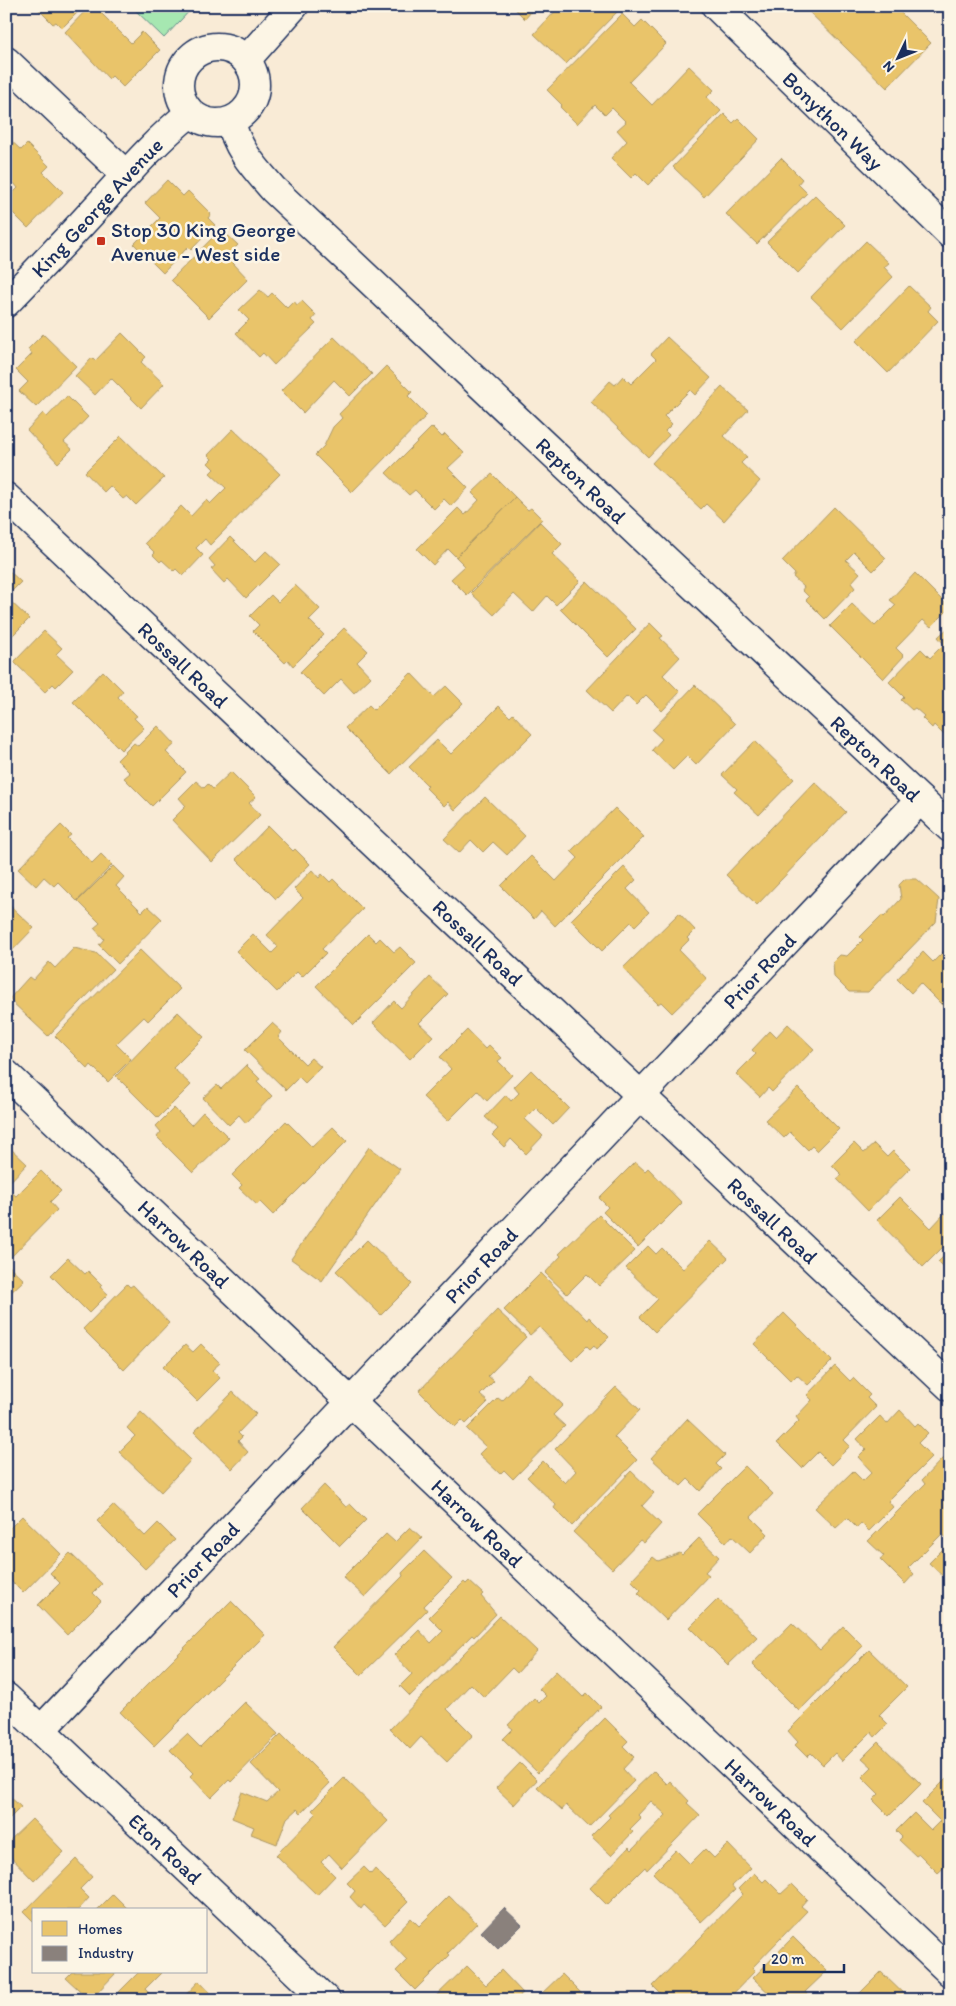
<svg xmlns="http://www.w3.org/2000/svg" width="956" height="2006" viewBox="0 0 956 2006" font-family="Itim,sans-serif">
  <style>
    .green { fill: #a6e7b1; stroke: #608b88 }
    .homes { fill: #e9c46a; stroke: #ab9766 }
    .industry { fill: #8a817c; stroke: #696873 }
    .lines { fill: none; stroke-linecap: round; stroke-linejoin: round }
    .minor-casing { stroke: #1b2f5e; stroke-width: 31 }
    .minor { stroke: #fcf5e5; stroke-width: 28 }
    .poi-dot { fill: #c8321e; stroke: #fcf5e5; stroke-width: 2 }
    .labels { text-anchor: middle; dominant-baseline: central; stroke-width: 5; stroke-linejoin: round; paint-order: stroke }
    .street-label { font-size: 21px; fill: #1b2f5e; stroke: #fcf5e5 }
    .poi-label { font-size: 21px; fill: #1b2f5e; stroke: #fcf5e5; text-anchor: start }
  </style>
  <rect width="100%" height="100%" fill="#f9ebd6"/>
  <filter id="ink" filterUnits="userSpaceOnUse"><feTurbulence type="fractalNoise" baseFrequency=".02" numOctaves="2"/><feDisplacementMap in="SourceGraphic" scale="10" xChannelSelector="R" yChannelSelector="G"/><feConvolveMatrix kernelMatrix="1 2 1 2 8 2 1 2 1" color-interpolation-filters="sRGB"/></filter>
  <g filter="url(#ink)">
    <path class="green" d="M131 6H194L164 38Z"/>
    <path class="homes" d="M35 6H84L62 28 56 22 53 24Z
      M90 6H94L131 43 142 32 160 50 123 87 112 76 109 79 65 32Z
      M512 6H536L525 19Z
      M560 6H613L618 11 566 64 534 34Z
      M803 6H894L931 43 887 88Z
      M622 14 635 27 642 20 666 44 629 82 652 105 689 66 714 90 707 97 721 111 648 185 636 173 631 178 611 158 627 141 617 130 626 122 612 108 605 115 595 105 577 124 560 107 562 105 547 90Z
      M724 114 733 123 738 118 759 139 704 197 673 167Z
      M6 136 21 150 27 144 49 166 43 172 63 192 28 228 6 206V200L18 188 14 183 7 189 6 188Z
      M781 158 802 179 798 184 807 193 757 244 726 214Z
      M167 180 183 196 188 191 211 214 208 218 215 225 191 250 188 247 163 273 134 244 160 218 145 203Z
      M815 195 845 225 798 273 767 242Z
      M221 229 238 245 231 252 237 259 233 263 248 279 209 318 171 280Z
      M866 241 889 263 884 267 893 277 843 328 811 297Z
      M909 286 931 307 928 311 938 321 888 373 856 341Z
      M260 290 268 297 272 293 287 308 294 301 297 305 302 301 316 315 312 320 316 324 274 365 263 353 259 357 236 333 249 320 239 310Z
      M122 333 146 357 141 362 164 384 141 408 111 378 95 395 75 376 92 358 95 361Z
      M43 334 76 366 36 407 19 391 28 382 16 370 32 354 28 349Z
      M334 337 372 374 350 396 334 380 303 413 281 391Z
      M667 337 711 378 695 395 690 390 664 416 672 424 665 431 669 435 648 457 591 402 610 381 615 385 623 376 631 384 656 359 651 354Z
      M386 366 412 392 408 396 427 415 352 492 315 455 324 446 333 427 342 418 339 414Z
      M722 387 748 410 724 436 747 457 741 463 760 481 724 521 706 504 701 509 652 463Z
      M67 396 88 417 64 442 72 449 58 463 27 430 43 413 47 417Z
      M432 427 442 437 445 434 464 453 448 468 468 488 451 506 444 499 434 509 415 490 409 495 386 473Z
      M233 429 280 474 210 545 205 539 196 548 203 555 183 576 176 569 174 571 162 560 160 562 153 555 155 553 145 543 181 506 191 516 206 500 210 504 226 488 210 473 214 469 208 463 212 459 208 455Z
      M121 436 164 478 136 505 127 496 123 499 110 486 104 492 85 472Z
      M492 474 515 497 456 557 448 549 433 565 417 549 458 508 465 515 479 500 472 493Z
      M515 497 528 510 531 508 542 519 467 595 451 579 465 566 456 557Z
      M834 507 886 558 873 571 854 552 846 560 860 573 851 583 855 588 825 619 806 600 809 597 802 590 804 587 793 577 795 574 782 561Z
      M540 522 562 544 552 554 580 581 556 605 547 596 533 612 514 594 494 615 471 593Z
      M230 537 255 562 266 551 280 564 246 598 228 579 224 583 211 569 215 566 209 559Z
      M6 568 21 582 6 597 29 619 6 642Z
      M915 573 950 608 931 627 923 620 896 648 904 656 883 679 830 626 852 604 875 626 896 605 890 600Z
      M587 581 636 629 608 657 560 609Z
      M295 585 320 609 309 620 324 635 293 666 288 660 285 663 253 631 259 625 250 616 271 595 278 602Z
      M650 623 663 636 660 638 680 657 663 675 680 692 662 711 646 695 636 705 627 696 611 713 587 690Z
      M950 626V732L945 736 934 725 932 728 922 718 924 716 915 708 912 710 901 700 904 697 889 682 921 649 930 658 944 644 938 637Z
      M344 628 368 651 357 662 371 677 354 693 341 679 324 696 300 672Z
      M44 631 62 648 56 654 73 670 56 687 53 684 45 692 14 662Z
      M103 671 123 691 118 697 137 716 134 718 144 728 121 750 73 702Z
      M411 673 434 697 446 686 463 703 391 774 345 728 369 705 374 710Z
      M695 685 735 724 696 765 687 756 673 770 652 750 662 739 652 730Z
      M499 706 510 717 513 714 532 734 455 810 448 802 444 806 426 788 428 786 409 767 437 740 451 754Z
      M158 726 175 744 166 752 186 772 152 806 124 778 130 773 117 760 134 743 138 746Z
      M755 741 794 779 759 815 734 792 737 789 722 775Z
      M231 772 256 797 249 803 260 815 212 862 172 820 186 806 179 798 196 781 204 788 208 784 213 789Z
      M815 782 846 812 757 905 726 875Z
      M485 797 525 836 507 855 493 842 483 852 471 840 459 853 444 839Z
      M615 808 644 837 555 926 541 911 534 919 501 886 531 856 556 881 578 858 571 851Z
      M61 825 71 835 67 838 92 863 101 854 112 865 77 901 58 882 54 886 44 877 36 886 18 869Z
      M268 826 293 851 295 849 310 864 276 899 236 859Z
      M113 866 124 877 116 886 142 912 148 906 162 919 118 964 99 945 104 939 94 928 100 923 78 901Z
      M624 867 636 880 627 889 649 912 635 926 631 922 602 951 571 920Z
      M312 870 319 878 322 874 330 882 333 879 363 909 322 949 326 953 302 977 297 972 277 992 236 951 253 934 272 953 278 947 267 935 303 898 294 889Z
      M905 879H917L939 899 936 922 868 992H849L834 977 833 962 840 955 847 956 863 940 860 937 882 915 884 917 901 899 899 885Z
      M6 902 34 928 6 957Z
      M679 913 695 930 687 938 689 940 679 950 707 979 672 1013 661 1002 658 1004 623 968Z
      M368 934 376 942 380 938 394 952 400 947 416 963 354 1025 316 986Z
      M74 948 96 953 113 969 48 1036 9 999 29 977 33 980 49 962 55 968Z
      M946 949 950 953V1013L920 983 911 993 897 979 923 952 933 962Z
      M140 950 180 989 148 1021 144 1017 116 1044 131 1059 108 1082 91 1065 88 1069 55 1036Z
      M430 977 448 994 419 1023 433 1036 410 1059 373 1023 394 1001 401 1008Z
      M178 1012 204 1037 173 1068 191 1085 158 1118 116 1076Z
      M272 1023 282 1032 278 1037 305 1064 311 1058 321 1067 305 1083 299 1077 286 1090 245 1050Z
      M788 1024 814 1049 772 1092 768 1088 760 1097 736 1074 756 1054 752 1050 770 1031 776 1037Z
      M467 1030 485 1049 489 1045 502 1058 498 1061 512 1075 487 1101 478 1091 448 1121 423 1097 451 1069 440 1057Z
      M246 1065 260 1079 257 1081 272 1096 246 1123 239 1115 229 1125 203 1098 217 1085 221 1089Z
      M531 1070 569 1108 553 1125 536 1108 525 1119 543 1136 526 1154 511 1139 504 1147 492 1135 498 1129 485 1117 506 1095 511 1101 519 1093 514 1087Z
      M798 1088 839 1129 817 1151 812 1146 808 1150 790 1132 784 1138 765 1120Z
      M174 1108 191 1125 203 1112 229 1138 193 1173 157 1137 161 1132 156 1126Z
      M286 1121 312 1147 333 1127 347 1141 273 1215 260 1202 257 1205 239 1188 242 1185 232 1175Z
      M854 1143 864 1153 874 1144 887 1157 893 1151 910 1168 868 1211 837 1179 842 1175 832 1165Z
      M369 1147 400 1169 322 1281 291 1259Z
      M10 1148 27 1164 6 1186V1152Z
      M635 1162 645 1171 648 1168 682 1203 638 1247 603 1212 608 1207 599 1198Z
      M41 1171 61 1191 50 1202 57 1210 6 1262V1195L10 1191 16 1196Z
      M900 1197 931 1228 945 1213 950 1217V1231L948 1233 950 1240 923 1267 877 1220Z
      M599 1215 635 1251 599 1286 587 1274 567 1294 545 1273 561 1256 559 1254Z
      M367 1240 412 1284 381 1315 336 1271Z
      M710 1241 728 1258 655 1332 640 1317 658 1299 626 1268 648 1246 656 1254 662 1248 683 1269Z
      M950 1250V1274L938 1262Z
      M68 1258 85 1274 88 1271 102 1285 100 1287 108 1294 89 1313 51 1275Z
      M6 1263 24 1280 6 1297Z
      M541 1273 587 1320 589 1317 609 1337 597 1349 594 1345 590 1349 587 1346 572 1361 539 1327 530 1335 504 1310Z
      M127 1284 130 1287 133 1285 169 1323 124 1370 83 1329Z
      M497 1310 526 1337 488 1376 494 1381 480 1395 488 1402 466 1424 462 1420 455 1427 419 1391Z
      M784 1313 832 1361 808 1385 797 1375 791 1381 754 1344Z
      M201 1344 220 1363 212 1370 220 1378 197 1401 163 1367 185 1345 193 1352Z
      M835 1366 850 1381 853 1378 870 1395 867 1398 876 1407 844 1440 850 1446 831 1465 818 1452 802 1468 777 1443 799 1421 796 1417 812 1400 807 1395Z
      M529 1373 563 1405 553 1415 565 1426 513 1479 504 1470 500 1474 479 1454 486 1447 467 1429 498 1398 502 1401Z
      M616 1387 640 1410 614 1437 637 1460 572 1526 554 1508 556 1505 527 1477 543 1461 565 1483 576 1471 555 1449Z
      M6 1389 12 1394 6 1400Z
      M233 1392 256 1414 238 1433 242 1437 238 1441 248 1452 232 1469 194 1432Z
      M900 1410 915 1426 918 1423 928 1433 918 1443 932 1457 888 1501 893 1507 869 1531 861 1523 857 1528 847 1518 836 1528 815 1508 853 1471 863 1481 872 1472 858 1457 866 1449 857 1439 880 1416 887 1424Z
      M141 1412 191 1460 161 1492 119 1452 135 1436 127 1428Z
      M687 1419 725 1455 716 1464 721 1469 700 1491 688 1479 681 1486 651 1458Z
      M943 1458 950 1464V1535L947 1538 942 1534 908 1568 914 1574 905 1584 880 1559 884 1556 868 1541 925 1484 922 1480Z
      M745 1466 773 1494 751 1517 768 1534 750 1553 732 1536 726 1543 697 1514Z
      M631 1471 654 1493 642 1506 661 1524 644 1543 640 1540 612 1569 573 1532Z
      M324 1485 346 1507 350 1504 366 1520 340 1546 302 1508Z
      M113 1505 145 1536 158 1523 175 1540 145 1569 97 1521Z
      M22 1516 61 1554 23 1593 6 1576V1532Z
      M410 1527 422 1538 365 1597 343 1577 386 1534 395 1542Z
      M699 1538 719 1557 705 1572 709 1575 666 1620 638 1593 641 1590 631 1580 653 1557 658 1561 680 1553 682 1555Z
      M950 1542V1583L929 1563Z
      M424 1551 452 1578 424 1606 427 1610 361 1675 333 1647 403 1576 402 1573Z
      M70 1553 102 1584 93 1593 101 1601 67 1635 38 1605 60 1583 50 1573Z
      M469 1581 483 1594 481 1596 496 1614 474 1637 472 1635 410 1696 400 1686 412 1674 394 1655 419 1630 431 1643 443 1631 429 1617 464 1582 466 1584Z
      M718 1599 757 1637 728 1665 690 1627Z
      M231 1601 265 1635 154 1746 120 1712Z
      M500 1616 537 1651 517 1673 512 1668 484 1697 471 1684 447 1709 473 1735 447 1762 421 1737 410 1749 390 1729Z
      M792 1623 820 1650 843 1626 863 1646 799 1711 752 1664Z
      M869 1650 907 1687 879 1715 888 1724 875 1737 871 1732 842 1761 835 1753 823 1765 811 1753 807 1757 795 1745 798 1742 788 1731Z
      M556 1671 583 1697 587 1693 601 1707 538 1773 503 1739 513 1729 508 1725 534 1698 539 1703 546 1696 539 1689Z
      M245 1702 278 1734 231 1782 229 1780 211 1798 190 1776 193 1773 170 1750 187 1734 200 1747Z
      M605 1718 628 1741 623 1746 634 1757 623 1769 634 1781 589 1827 566 1805 562 1810 537 1787Z
      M281 1734 330 1783 301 1813 297 1809 287 1818 277 1844 251 1834 254 1827 232 1818 242 1792 267 1802 278 1792 251 1764Z
      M878 1742 921 1784 889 1816 873 1800 879 1794 862 1777 872 1767 862 1758Z
      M520 1763 537 1780 514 1805 496 1788Z
      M654 1771 667 1784 670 1781 689 1801 687 1803 700 1815 647 1870 645 1867 607 1905 590 1888 629 1847 632 1850 666 1815 651 1801 638 1815 641 1818 630 1829 633 1832 611 1855 591 1836 610 1817 608 1815Z
      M344 1778 388 1821 342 1868 329 1854 321 1862 335 1876 317 1895 276 1855 316 1814 312 1810Z
      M946 1779 950 1783V1862L938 1873 919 1854 916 1856 899 1840 902 1837 896 1831 914 1813 931 1830 940 1821 922 1803Z
      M6 1793 21 1807 6 1822Z
      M32 1819 64 1852 34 1881 6 1852V1844Z
      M728 1844 751 1868 732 1886 735 1890 701 1922 653 1873 676 1850 690 1864 705 1849 714 1858Z
      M76 1859 92 1877 80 1889 89 1898 78 1910H34V1922L24 1912Z
      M364 1867 371 1874 375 1869 408 1902 385 1925 364 1905 361 1909 350 1897 355 1891 347 1883Z
      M754 1873 763 1882 766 1879 781 1894 792 1884 807 1899 801 1906 807 1911 752 1968 755 1971 727 2000H667L653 1986 743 1894 738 1889Z
      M113 1894 129 1910H97Z
      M449 1896 477 1923 448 1953 450 1955 415 1990 396 1971 407 1960 389 1941 411 1918 419 1926Z
      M793 1937 827 1971 805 1992 813 2000H776L753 1978Z
      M467 1966 486 1985 501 1970 523 1993 520 1995 524 2000H470L464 1993 457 2000H432Z
      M72 1972H117L90 2000 66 1978Z
      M139 1972H162L145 1989 155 2000H111Z
      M881 1972 910 2000H858L861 1997 858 1995Z
      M562 1974 588 2000H538L537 1998Z
      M199 1981 217 2000 222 1994 228 2000H181Z"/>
    <path class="industry" d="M504 1908 522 1925 498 1949 481 1932Z"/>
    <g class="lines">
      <g class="minor-casing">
        <g id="minor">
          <path id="s1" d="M716 6 950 234"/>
          <circle cx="217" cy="85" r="38"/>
          <path d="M246 60 294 6"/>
          <path d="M6 61 125 174"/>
          <path id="s2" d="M231 121C236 148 255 168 273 189L950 828"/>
          <path id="s3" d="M6 303C36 272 67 240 96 208 126 175 155 141 190 113"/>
          <path id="s4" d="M6 497 950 1387"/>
          <path id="s5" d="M6 1074 950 1972"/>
          <path id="s6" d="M6 1697 326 2000"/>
          <path id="s7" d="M41 1730 920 800"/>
        </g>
      </g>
      <use href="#minor" class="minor"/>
    </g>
  </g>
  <rect class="poi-dot" x="96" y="236" width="10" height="10" rx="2.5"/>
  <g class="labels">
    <g class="street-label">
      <text stroke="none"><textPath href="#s1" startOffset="164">Bonython Way</textPath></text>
      <text stroke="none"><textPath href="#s3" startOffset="132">King George Avenue</textPath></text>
      <text stroke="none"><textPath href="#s2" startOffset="505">Repton Road</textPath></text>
      <text stroke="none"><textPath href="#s4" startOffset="244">Rossall Road</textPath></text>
      <text stroke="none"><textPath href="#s2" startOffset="910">Repton Road</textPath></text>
      <text stroke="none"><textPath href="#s4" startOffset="649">Rossall Road</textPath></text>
      <text stroke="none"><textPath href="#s7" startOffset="1045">Prior Road</textPath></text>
      <text stroke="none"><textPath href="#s4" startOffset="1054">Rossall Road</textPath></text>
      <text stroke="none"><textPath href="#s5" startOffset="246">Harrow Road</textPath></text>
      <text stroke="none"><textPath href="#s7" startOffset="640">Prior Road</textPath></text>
      <text stroke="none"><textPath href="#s5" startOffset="651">Harrow Road</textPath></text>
      <text stroke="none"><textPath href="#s7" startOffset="235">Prior Road</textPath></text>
      <text stroke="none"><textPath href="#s5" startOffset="1056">Harrow Road</textPath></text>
      <text stroke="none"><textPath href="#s6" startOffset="220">Eton Road</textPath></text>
    </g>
    <g class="poi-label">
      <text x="111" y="229">Stop 30 King George<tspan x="111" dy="24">Avenue - West side</tspan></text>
    </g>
  </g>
  <rect width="956" height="2006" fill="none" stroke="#fcf5e5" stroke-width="25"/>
  <rect x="12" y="12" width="931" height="1981" fill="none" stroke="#1b2f5e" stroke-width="2" filter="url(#ink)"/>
  <rect x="32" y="1908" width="175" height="65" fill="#fcf5e5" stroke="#a2a6af"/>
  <rect x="42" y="1921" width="25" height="15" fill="#e9c46a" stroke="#a2a6af"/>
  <text x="78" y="1934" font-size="15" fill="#1b2f5e">Homes</text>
  <rect x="42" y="1946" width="25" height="15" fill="#8a817c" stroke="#a2a6af"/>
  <text x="78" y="1958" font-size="15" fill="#1b2f5e">Industry</text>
  <g transform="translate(898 58) rotate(227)" stroke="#fcf5e5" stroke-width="4" paint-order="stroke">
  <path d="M0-4L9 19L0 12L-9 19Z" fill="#1b2f5e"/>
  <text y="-8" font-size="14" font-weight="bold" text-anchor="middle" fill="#1b2f5e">N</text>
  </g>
  <path d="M764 1964v8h80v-8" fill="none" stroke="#1b2f5e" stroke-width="2.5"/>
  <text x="771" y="1964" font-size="15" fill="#1b2f5e" stroke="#fcf5e5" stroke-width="4" paint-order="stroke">20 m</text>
</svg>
